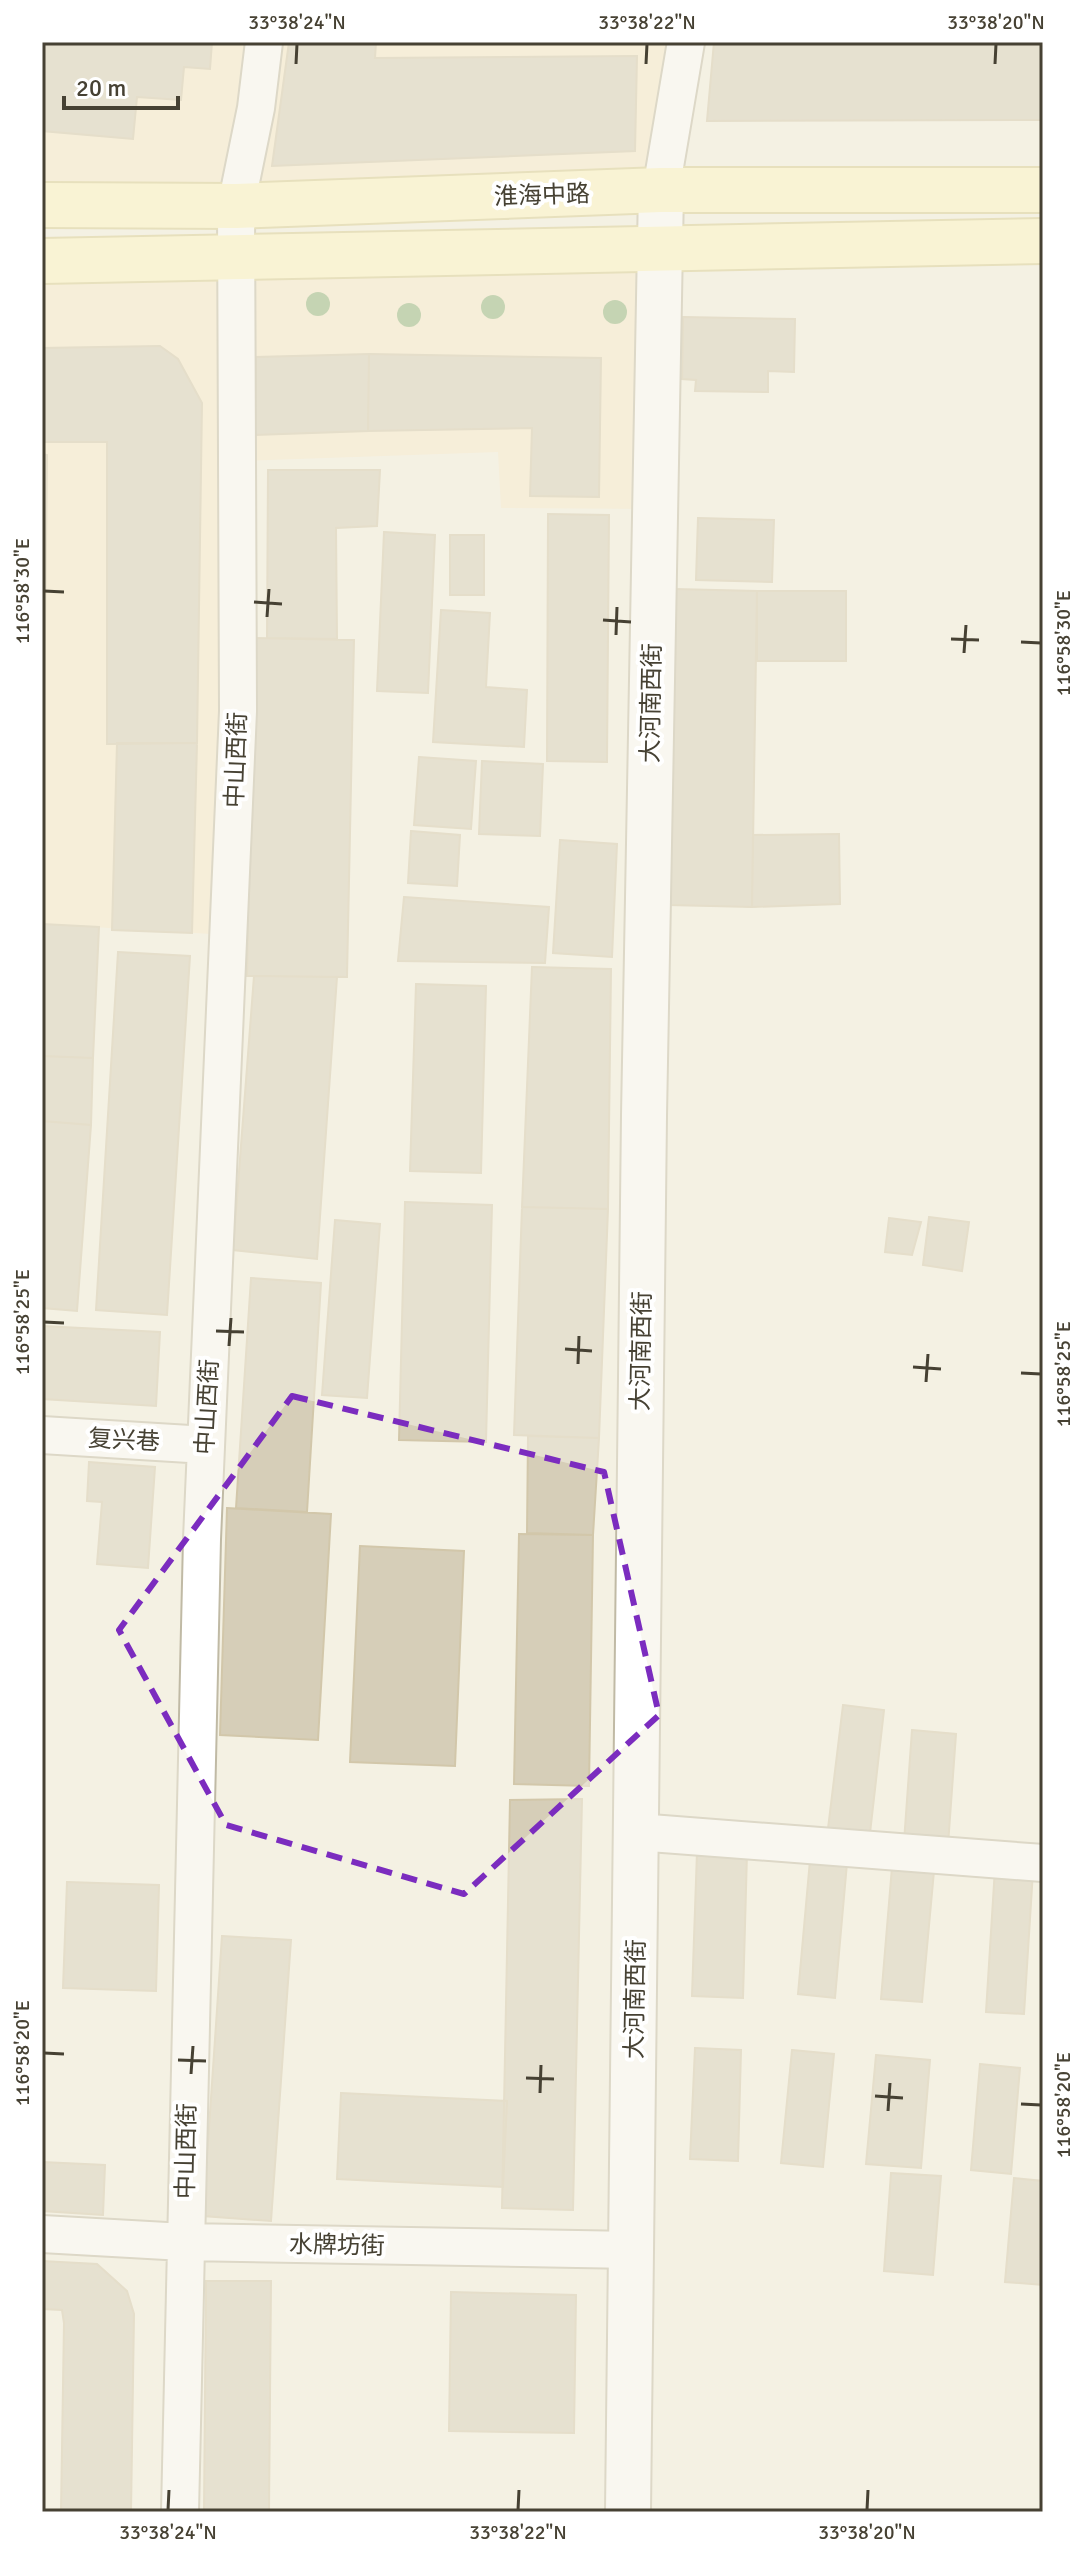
<svg xmlns="http://www.w3.org/2000/svg" width="1085" height="2554" viewBox="0 0 1085 2554" font-family="Signika,'Noto Sans SC',sans-serif">
  <style>
    .commercial { fill: #f8ebcc }
    .building { fill: #d6ceb8; stroke: #d2c7aa; stroke-width: 2 }
    .lines { fill: none; stroke-linecap: round; stroke-linejoin: round }
    .minor-casing { stroke: #c0baa5; stroke-width: 40 }
    .tertiary-casing { stroke: #c0baa5; stroke-width: 48 }
    .secondary-casing { stroke: #d8cd8e; stroke-width: 48 }
    .minor { stroke: #fff; stroke-width: 36 }
    .tertiary { stroke: #fff; stroke-width: 44 }
    .secondary { stroke: #fff7c2; stroke-width: 44 }
    .tree { fill: #8db178 }
    .marked { fill: none; stroke: #7b2cbf; stroke-width: 6; stroke-dasharray: 16 10; stroke-linejoin: round }
    .ticks { fill: none; stroke: #464133; stroke-width: 3 }
    .labels { text-anchor: middle; dominant-baseline: central; stroke-width: 8; stroke-linejoin: round; paint-order: stroke }
    .street-label { font-size: 24px; fill: #464133; stroke: #fff }
    .neatline { fill: none; stroke: #464133; stroke-width: 3 }
    .ticks-label { font-size: 20px; text-anchor: middle; fill: #464133 }
  </style>
  <rect width="100%" height="100%" fill="#f4f1e3"/>
  <path class="commercial" d="M42 42H686L661 190 42 205Z
    M659 249 655 509 501 508 498 452 237 461 228 935 42 924 47 455 42 454V261Z"/>
  <path class="building" d="M42 42H212L210 69 184 67 181 100 137 97 133 139 42 131Z
    M289 42H376L375 58 637 56 635 151 272 166Z
    M714 42H1043V120L707 121Z
    M683 317 795 319 794 372 768 371V392L695 391 696 380 682 379Z
    M160 346 178 359 202 403 197 743 107 744V442H42V348Z
    M369 354 601 358 599 497 530 496 532 428 368 431Z
    M369 354 368 431 255 435 256 357Z
    M42 454 47 455 42 894Z
    M268 470H380L377 526 336 528 337 639 267 638Z
    M548 514 609 515 607 762 547 761Z
    M698 518 774 520 772 582 696 580Z
    M384 532 435 535 428 693 377 691Z
    M450 535H484V595H450Z
    M674 589 757 591 752 907 669 905Z
    M757 591H846V661H757Z
    M441 610 490 613 486 687 527 690 524 747 433 742Z
    M253 638 354 640 347 977 247 976Z
    M117 743H197L192 933 112 930Z
    M419 757 476 761 471 829 414 825Z
    M482 761 543 764 540 836 479 834Z
    M411 831 460 835 457 886 408 883Z
    M839 834 840 904 752 907 753 835Z
    M560 840 617 844 612 957 553 953Z
    M404 897 549 907 545 963 398 961Z
    M42 924 99 927 93 1058 42 1056Z
    M118 952 190 956 167 1315 96 1310Z
    M532 967 611 969 608 1209 522 1207Z
    M254 976 337 977 317 1259 233 1250Z
    M416 984 486 986 481 1173 410 1171Z
    M42 1056 93 1058 91 1125 42 1121Z
    M42 1121 91 1125 77 1311 42 1308Z
    M405 1202 492 1205 486 1442 399 1440Z
    M522 1207 608 1209 599 1438 514 1435Z
    M929 1217 969 1222 962 1271 923 1265Z
    M889 1218 921 1222 912 1255 885 1252Z
    M335 1220 380 1224 367 1398 322 1395Z
    M251 1278 321 1283 307 1512 236 1508Z
    M42 1326 160 1332 156 1406 42 1399Z
    M528 1436 599 1438 593 1535 527 1533Z
    M89 1462 155 1467 148 1568 97 1564 102 1502 87 1501Z
    M227 1508 331 1514 318 1740 220 1735Z
    M519 1534 593 1535 589 1786 514 1784Z
    M360 1546 464 1551 455 1766 350 1762Z
    M843 1705 884 1710 869 1842 827 1837Z
    M912 1730 956 1734 948 1845 904 1842Z
    M582 1799 573 2210 502 2208 510 1800Z
    M811 1849 848 1852 835 1998 798 1994Z
    M697 1852 747 1853 743 1998 692 1996Z
    M892 1867 934 1871 922 2002 881 1999Z
    M995 1868 1033 1871 1024 2014 986 2012Z
    M67 1882 159 1885 156 1991 63 1988Z
    M222 1936 291 1940 271 2221 203 2216Z
    M695 2048 741 2050 738 2161 690 2159Z
    M792 2050 834 2054 823 2167 781 2163Z
    M876 2055 930 2060 921 2168 866 2164Z
    M980 2064 1020 2068 1011 2174 971 2170Z
    M341 2093 507 2101 503 2187 337 2179Z
    M42 2162 105 2165 103 2215 42 2211Z
    M891 2173 941 2176 933 2275 884 2271Z
    M1014 2178 1043 2181V2285L1005 2282Z
    M42 2261 97 2264 127 2291 134 2314 131 2512H61L64 2323 62 2310 42 2309Z
    M206 2281H271L269 2512H204Z
    M451 2292 576 2295 574 2433 449 2431Z"/>
  <g class="lines">
    <g class="minor-casing">
      <path id="minor" d="M661 190 686 42
        M42 1435 206 1445
        M637 1832 1043 1863
        M42 2234 184 2242 633 2250
        M180 2512 202 1539 238 711 236 206 256 108 264 42"/>
    </g>
    <g class="tertiary-casing">
      <path id="tertiary" d="M628 2512 644 1116 661 190"/>
    </g>
    <g class="secondary-casing">
      <path id="secondary" d="M42 205 236 206 661 190H1043
        M42 261 1043 241"/>
    </g>
    <use href="#minor" class="minor"/>
    <use href="#tertiary" class="tertiary"/>
    <use href="#secondary" class="secondary"/>
  </g>
  <g class="tree">
    <circle cx="318" cy="304" r="12"/>
    <circle cx="493" cy="307" r="12"/>
    <circle cx="615" cy="312" r="12"/>
    <circle cx="409" cy="315" r="12"/>
  </g>
  <path d="M0 0H1085V2554H0ZM292 1396 604 1472 659 1715 464 1894 226 1825 119 1630Z" fill="#f4f1e3" fill-opacity=".55" fill-rule="evenodd"/>
  <path class="marked" d="M292 1396 604 1472 659 1715 464 1894 226 1825 119 1630Z"/>
  <path class="ticks" d="M296 64 297 44M646 64 647 44M995 64 996 44M44 591 64 592M254 602 282 604M267 617 269 589M603 620 631 622M616 635 617 607M951 639 979 640M1021 642 1041 643M964 653 966 625M44 1322 64 1323M216 1331 244 1332M229 1346 231 1318M565 1349 592 1351M578 1364 579 1336M913 1367 941 1369M1021 1373 1041 1374M926 1382 928 1354M44 2053 64 2054M178 2060 206 2061M191 2074 193 2046M526 2078 554 2079M540 2093 541 2065M875 2096 903 2098M1021 2104 1041 2105M888 2111 890 2083M168 2510 169 2490M518 2510 519 2490M867 2510 868 2490"/>
  <g class="labels">
    <g class="street-label">
      <text transform="translate(542 195) rotate(-2)">淮海中路</text>
      <text transform="translate(651 703) rotate(-89)">大河南西街</text>
      <text transform="translate(236 760) rotate(-88)">中山西街</text>
      <text transform="translate(641 1351) rotate(-89)">大河南西街</text>
      <text transform="translate(207 1407) rotate(-87)">中山西街</text>
      <text transform="translate(124 1440) rotate(3)">复兴巷</text>
      <text transform="translate(635 1999) rotate(-89)">大河南西街</text>
      <text transform="translate(186 2151) rotate(-89)">中山西街</text>
      <text transform="translate(337 2245) rotate(1)">水牌坊街</text>
    </g>
  </g>
  <rect width="1085" height="2554" fill="none" stroke="#ffffff" stroke-width="88"/>
  <path d="M64 96v12h114v-12" fill="none" stroke="#464133" stroke-width="4"/>
  <text x="76" y="96" font-size="24" fill="#464133" stroke="#ffffff" stroke-width="6" paint-order="stroke">20 m</text>
  <rect x="44" y="44" width="997" height="2466" class="neatline"/>
  <g class="ticks-label">
    <text x="297" y="29">33°38'24"N</text>
    <text x="647" y="29">33°38'22"N</text>
    <text x="996" y="29">33°38'20"N</text>
    <text transform="translate(22 591) rotate(-90)" y="7">116°58'30"E</text>
    <text transform="translate(1063 643) rotate(-90)" y="7">116°58'30"E</text>
    <text transform="translate(22 1322) rotate(-90)" y="7">116°58'25"E</text>
    <text transform="translate(1063 1374) rotate(-90)" y="7">116°58'25"E</text>
    <text transform="translate(22 2053) rotate(-90)" y="7">116°58'20"E</text>
    <text transform="translate(1063 2105) rotate(-90)" y="7">116°58'20"E</text>
    <text x="168" y="2539">33°38'24"N</text>
    <text x="518" y="2539">33°38'22"N</text>
    <text x="867" y="2539">33°38'20"N</text>
  </g>
</svg>
